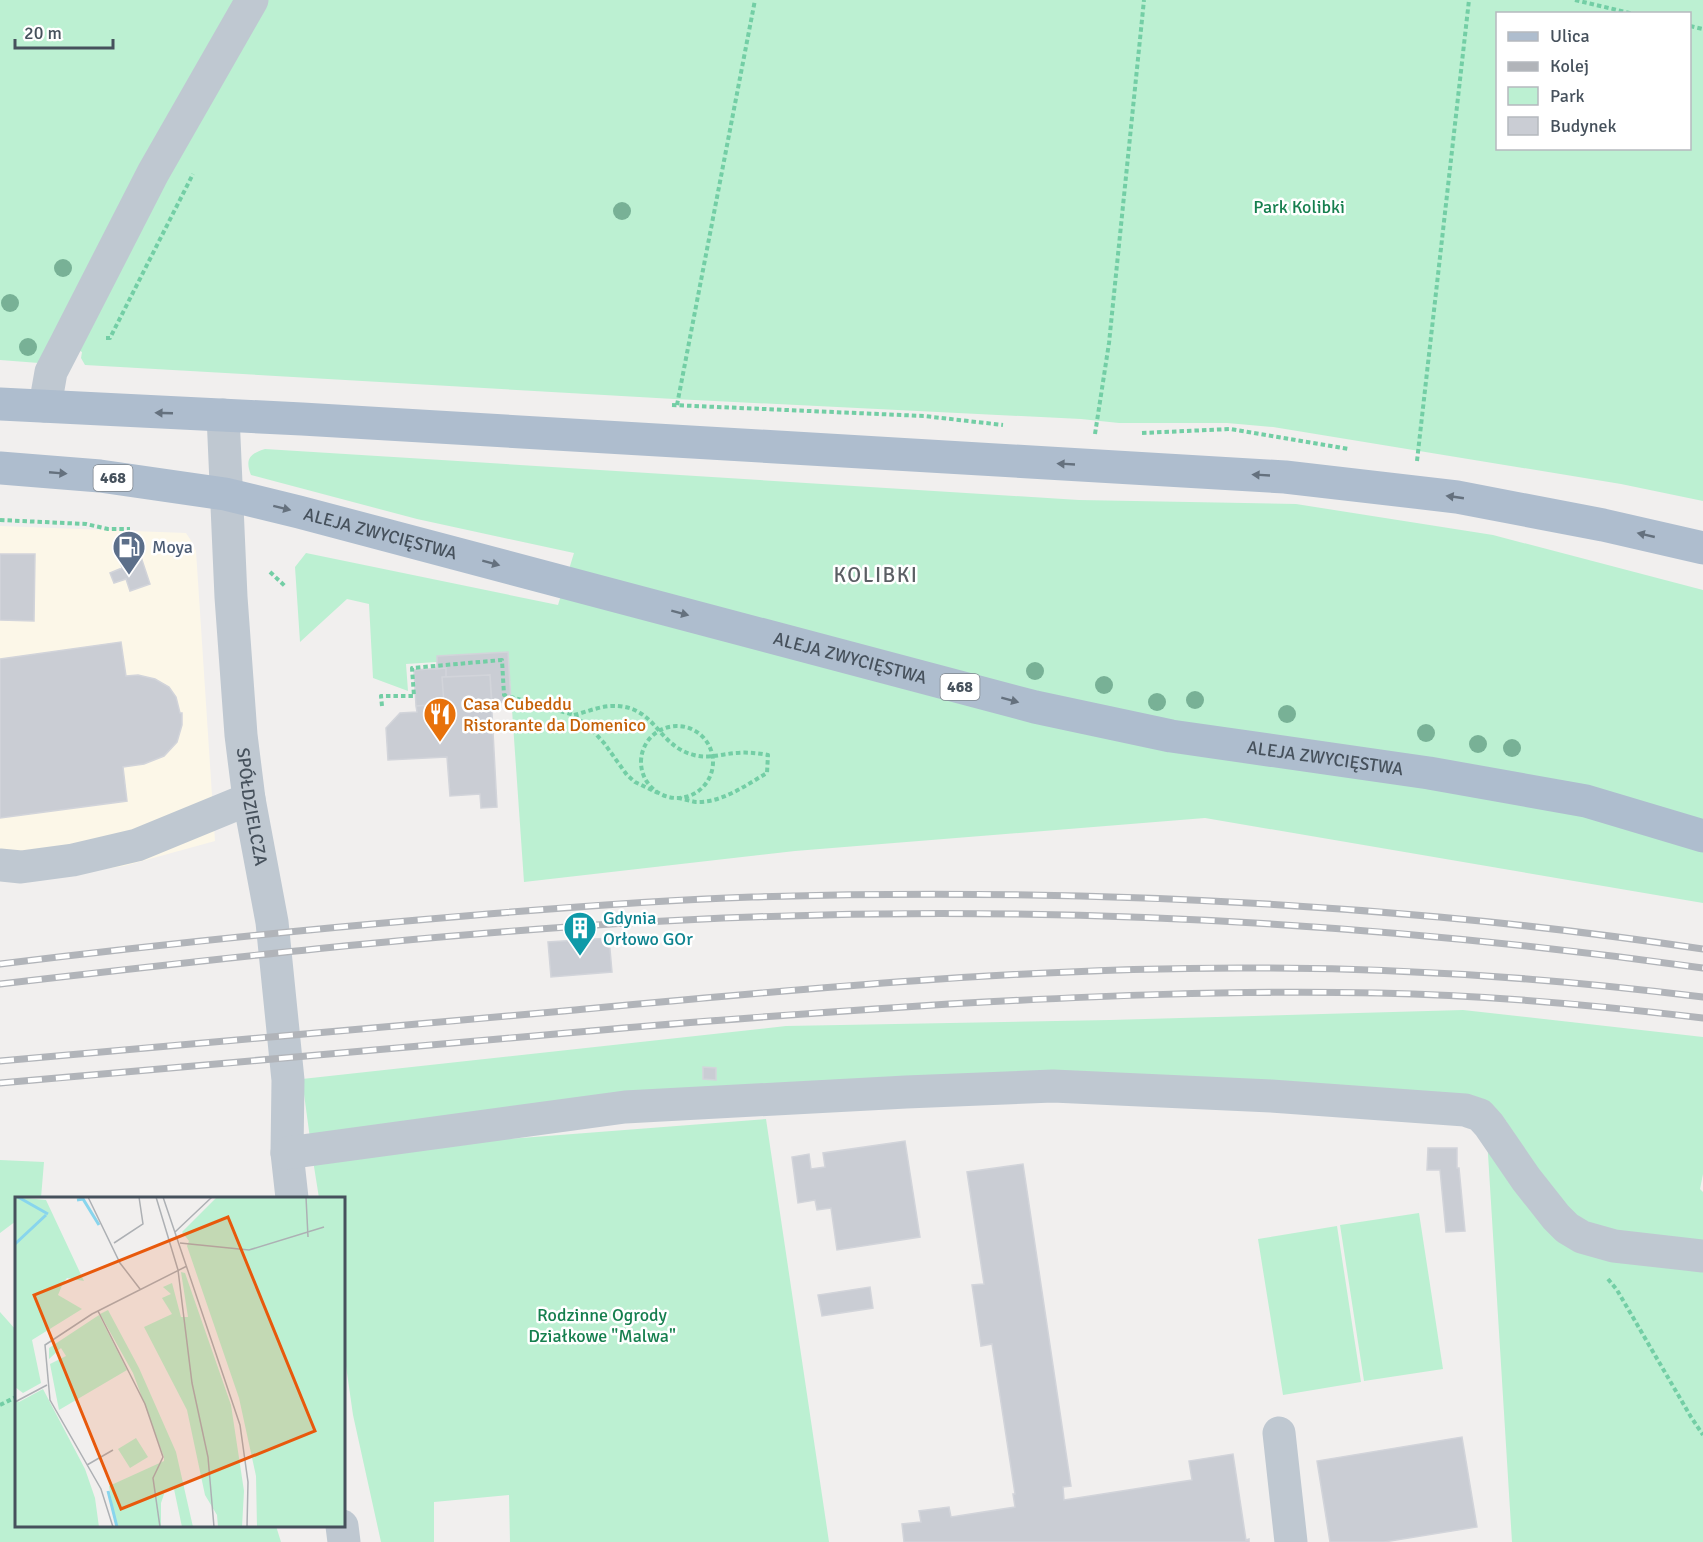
<svg xmlns="http://www.w3.org/2000/svg" width="1703" height="1542" viewBox="0 0 1703 1542" font-family="Signika,sans-serif">
  <style>
    .commercial { fill: #fcf7e8 }
    .green { fill: #bcf0d2; fill-rule: evenodd }
    .building { fill: #cacdd4; stroke: #d2d4da; stroke-width: 1.5 }
    .lines { fill: none; stroke-linecap: round; stroke-linejoin: round }
    .path { stroke: #73cea5; stroke-width: 4; stroke-dasharray: 4.5 3; stroke-linecap: butt }
    .minor { stroke: #bfc8d1; stroke-width: 33 }
    .major { stroke: #aebdce; stroke-width: 33 }
    .rail-casing { stroke: #b1b4b9; stroke-width: 7 }
    .rail { stroke: #fff; stroke-width: 4.5; stroke-dasharray: 14; stroke-linecap: butt }
    .tree { fill: #78b196 }
    .oneway { fill: #65717e }
    .labels { text-anchor: middle; dominant-baseline: central; stroke-width: 5; stroke-linejoin: round; paint-order: stroke }
    .shield { fill: #fff; stroke: #7e858d; stroke-width: 1.5 }
    .shield-label { font-size: 16px; font-weight: bold; fill: #46515c }
    .park-label { font-size: 18px; fill: #157f4e; stroke: #fff }
    .street-label { font-size: 18px; fill: #46515c; stroke: #fff }
    .service-label { font-size: 18px; fill: #4e5e75; stroke: #fff; text-anchor: start }
    .food-label { font-size: 18px; fill: #c56008; stroke: #fff; text-anchor: start }
    .culture-label { font-size: 18px; fill: #0d838f; stroke: #fff; text-anchor: start }
    .quarter-label { font-size: 21px; letter-spacing: 1.5px; fill: #5b5f64; stroke: #fff }
    .inset-river { fill: none; stroke: #88d5ed; stroke-width: 3 }
    .inset-road { fill: none; stroke: #adb0b4; stroke-width: 1.5 }
    .view { fill: #e8590c; fill-opacity: 0.15; stroke: #e8590c; stroke-width: 3 }
    .inset-edge { fill: none; stroke: #46515c; stroke-width: 3 }
  </style>
  <rect width="100%" height="100%" fill="#f1efee"/>
  <path class="commercial" d="M0 526 186 533 192 542 196 551 215 841 124 866 33 880 0 879Z"/>
  <path class="green" d="M0 0H1703V501L1621 484 1273 427 1227 423H1119L1081 419 674 399 85 365 81 358 82 352 55 337 39 363 0 360ZM1498 14H1690V148H1498Z
    M265 449 1079 500 1296 504 1493 535 1703 590V903L1205 818 795 851 524 882 508 652 437 656V662L406 664 408 691 373 678 369 604 347 599 300 642 295 567 306 553 558 605 574 553 417 519 251 475C245 460 249 454 265 449Z
    M1463 1010 1703 1037V1174L1700 1189 1703 1192V1542H1512L1486 1122H1507L1463 1104 1094 1080 311 1146 302 1079 786 1026 1110 1020Z
    M766 1119 829 1542H510L509 1495 434 1502V1542H381L353 1415 344 1352V1198H319L312 1154Z
    M0 1160 44 1162 41 1198H16V1221L0 1233Z
    M1419 1213 1443 1369 1364 1381 1340 1225Z
    M1337 1226 1361 1382 1283 1395 1258 1239Z
    M0 1312 16 1330V1526H276L281 1542H0Z"/>
  <path class="building" d="M0 554H35L34 621 0 620Z
    M141 557 150 584 130 591 126 579 114 583 110 573 122 568 121 565Z
    M121 642 126 676 138 675 155 679 169 687 176 697 180 713H182V725L177 742 164 756 144 764 123 767 127 801 0 818V659Z
    M508 652 511 702 492 703 490 675 446 677V668L437 669V656Z
    M446 668V677H442L444 704 416 706 414 670Z
    M490 675 497 807 481 808 480 794 450 796 447 757 388 760 386 728 400 713 417 712 416 706 444 704 442 677Z
    M609 938 612 972 551 977 548 942Z
    M703 1067 716 1068V1080L703 1079Z
    M905 1141 920 1237 837 1250 831 1208 817 1210 815 1200 798 1203 792 1157 809 1154 811 1169 825 1167 823 1153Z
    M1428 1148H1457V1168H1459L1465 1231 1446 1232 1440 1170H1427Z
    M1023 1164 1071 1486 1063 1487 1064 1500 1192 1480 1189 1461 1233 1454 1246 1540 1249 1539V1542H904L902 1524 921 1522 919 1511 949 1507 951 1517 1015 1507 1013 1494H1015L992 1344 981 1346 972 1285 984 1284 967 1172Z
    M870 1287 873 1308 822 1316 818 1295Z
    M1462 1437 1477 1527 1384 1542H1330L1317 1461Z"/>
  <g class="lines">
    <path class="path" d="M1575 0 1634 14
      M1690 26 1703 29
      M106 338H110L193 174
      M672 405 924 416 1003 425
      M677 405 755 0
      M1142 433 1230 429 1349 449
      M1095 434 1109 343 1144 0
      M1417 461 1469 0
      M0 520 86 524 108 529H130
      M270 572 286 587
      M382 706 381 696H414L412 668 502 660 504 695 574 715 594 732 604 743 627 775 635 782 658 793
      M574 715C586 712 598 707 610 706 657 704 655 745 694 755 708 759 722 754 736 753 747 752 757 753 768 755L767 773C746 785 722 803 696 802 690 801 684 799 678 798
      M641 762a36 36 0 1 1 72 0a36 36 0 1 1-72 0Z
      M1608 1279 1617 1290 1691 1417 1703 1435
      M0 1405 16 1397"/>
    <g class="minor">
      <path d="M45 406 51 372 66 343 153 173 252 0"/>
      <path id="s1" d="M223 415 231 597 241 735 249 799 272 922 288 1080 287 1153 292 1198"/>
      <path d="M0 865 21 867 73 860 137 845 249 799"/>
      <path d="M287 1153 625 1107 906 1092 1053 1086 1271 1096 1465 1110 1480 1115 1489 1125 1526 1179 1556 1217 1567 1228 1582 1237 1614 1246 1703 1256"/>
      <path d="M1279 1433 1291 1542"/>
      <path d="M342 1526 344 1542"/>
    </g>
    <g class="major">
      <path d="M0 404 302 419 1285 477 1457 497 1603 525 1703 548"/>
      <path id="s2" d="M0 468 100 476 225 494 299 512 1035 707 1171 736 1429 773 1586 801 1703 836"/>
    </g>
    <g class="rail-casing">
      <path id="rail" d="M0 964C139 947 279 932 418 920 530 910 641 901 752 897 982 890 1210 896 1439 917 1527 925 1615 936 1703 949
        M0 984C250 955 501 926 752 917 1070 905 1388 924 1703 968
        M0 1061C188 1044 376 1028 564 1011 789 990 1015 968 1241 968 1395 967 1550 978 1703 997
        M0 1083C197 1066 393 1048 590 1031 710 1020 829 1012 949 1004 1092 996 1235 990 1378 993 1487 995 1595 1005 1703 1018"/>
    </g>
    <use href="#rail" class="rail"/>
  </g>
  <g class="tree">
    <circle cx="622" cy="211" r="9"/>
    <circle cx="63" cy="268" r="9"/>
    <circle cx="10" cy="303" r="9"/>
    <circle cx="28" cy="347" r="9"/>
    <circle cx="1035" cy="671" r="9"/>
    <circle cx="1104" cy="685" r="9"/>
    <circle cx="1195" cy="700" r="9"/>
    <circle cx="1157" cy="702" r="9"/>
    <circle cx="1287" cy="714" r="9"/>
    <circle cx="1426" cy="733" r="9"/>
    <circle cx="1478" cy="744" r="9"/>
    <circle cx="1512" cy="748" r="9"/>
  </g>
  <defs><path id="oneway-solid" d="M-6-.8H1V-3.2L6.5 0L1 3.2V.8H-6Z" transform="scale(1.5)"/></defs>
  <g class="oneway">
    <use href="#oneway-solid" transform="translate(164 413) rotate(-178)"/>
    <use href="#oneway-solid" transform="translate(1066 464) rotate(-177)"/>
    <use href="#oneway-solid" transform="translate(58 473) rotate(5)"/>
    <use href="#oneway-solid" transform="translate(1261 475) rotate(-177)"/>
    <use href="#oneway-solid" transform="translate(1455 497) rotate(-172)"/>
    <use href="#oneway-solid" transform="translate(282 508) rotate(14)"/>
    <use href="#oneway-solid" transform="translate(1646 535) rotate(-167)"/>
    <use href="#oneway-solid" transform="translate(491 563) rotate(15)"/>
    <use href="#oneway-solid" transform="translate(680 613) rotate(15)"/>
    <use href="#oneway-solid" transform="translate(1010 700) rotate(15)"/>
  </g>
  <defs>
    <g id="fuel-pin" transform="scale(1.725)"><path d="M0 17L-7.5 6A9.5 9.5 0 1 1 7.5 6Z" fill="#5c6f8a" stroke="#fff"/><path d="M-5.5-6h7V0h2V4h1.3V-2.5L3-4.5l.8-.8L6-3V5H2.5V1h-1V6h-7ZM-4.2-4.7v3.2H.2V-4.7Z" fill="#fff"/></g>
    <g id="restaurant-pin" transform="scale(1.725)"><path d="M0 17L-7.5 6A9.5 9.5 0 1 1 7.5 6Z" fill="#e8710a" stroke="#fff"/><path d="M-5-6h1v4h1v-4h1v4h1v-4h1v5L-1.5 .5V6h-2V.5L-5-1ZM5-6V6H3V1.5H1.5Q1.5-4 5-6Z" fill="#fff"/></g>
    <g id="building-pin" transform="scale(1.725)"><path d="M0 17L-7.5 6A9.5 9.5 0 1 1 7.5 6Z" fill="#0f9aa8" stroke="#fff"/><path d="M-4-6H4V6H1V3H-1V6H-4ZM-2.5-4.3h1.7v1.8h-1.7ZM.8-4.3h1.7v1.8H.8ZM-2.5-1h1.7V.8h-1.7ZM.8-1h1.7V.8H.8Z" fill="#fff"/></g>
  </defs>
  <g fill-rule="evenodd">
    <use href="#fuel-pin" x="129" y="547"/>
    <use href="#restaurant-pin" x="440" y="714"/>
    <use href="#building-pin" x="580" y="928"/>
  </g>
  <g class="labels">
    <g class="shield">
      <rect x="93.5" y="465" width="39" height="26" rx="4.5"/>
      <rect x="940.5" y="674" width="39" height="26" rx="4.5"/>
    </g>
    <g class="shield-label">
      <text x="113" y="478">468</text>
      <text x="960" y="687">468</text>
    </g>
    <g class="park-label">
      <text x="1299" y="207">Park Kolibki</text>
      <text x="602" y="1315">Rodzinne Ogrody<tspan x="602" dy="21">Działkowe "Malwa"</tspan></text>
    </g>
    <g class="street-label">
      <text stroke="none"><textPath href="#s2" startOffset="387">ALEJA ZWYCIĘSTWA</textPath></text>
      <text stroke="none"><textPath href="#s2" startOffset="873">ALEJA ZWYCIĘSTWA</textPath></text>
      <text stroke="none"><textPath href="#s2" startOffset="1359">ALEJA ZWYCIĘSTWA</textPath></text>
      <text stroke="none"><textPath href="#s1" startOffset="393">SPÓŁDZIELCZA</textPath></text>
    </g>
    <g class="service-label">
      <text x="152" y="547">Moya</text>
    </g>
    <g class="food-label">
      <text x="463" y="704">Casa Cubeddu<tspan x="463" dy="21">Ristorante da Domenico</tspan></text>
    </g>
    <g class="culture-label">
      <text x="603" y="918">Gdynia<tspan x="603" dy="21">Orłowo GOr</tspan></text>
    </g>
    <g class="quarter-label">
      <text x="876" y="575">KOLIBKI</text>
    </g>
  </g>
  <g transform="translate(15 1197)">
    <rect width="330" height="330" fill="#f1efee"/>
    <path d="M0 0 31 3 69 84 52 81 48 86 43 98 67 112 17 143 26 186 8 196 0 190ZM202 0H330V330H242L241 279 224 201 172 49 174 44 167 35ZM166 75 170 76 216 208 229 294 227 330H203L202 318 190 298 172 213 129 130 157 117 147 101 156 97 148 90 157 86 166 120H173ZM93 113 124 171 161 255 178 330H167L159 292 150 294 146 306V330H101L94 289 149 264V260L118 176 85 117ZM84 118 112 173 44 213 35 167 51 159 46 151 34 162V151ZM28 192 70 272 80 301 84 330H0V201L4 205ZM121 241 133 260 115 271 103 252Z" fill="#bcf0d2"/>
    <path class="inset-river" d="M3 0 33 17M62 3 68 2 84 28M0 47 31 18M93 294 102 330"/>
    <path class="inset-road" d="M73 0 105 66 125 92M141 0 163 73 177 186 193 260 199 330M148 0 225 228 233 285 232 330M291 0 293 40M160 35 197 0M99 46 128 27 124 0M165 46 234 53 309 30M83 114 130 207 148 260 138 281 145 330M0 205 32 188M72 268 98 253M98 330 86 292 35 203 30 148 77 117 172 69"/>
    <path class="view" d="M213 20 300 234 106 312 19 98Z"/>
    <rect width="330" height="330" class="inset-edge"/>
  </g>
  <rect x="1496" y="12" width="195" height="138" fill="#ffffff" stroke="#b5b9be" stroke-width="1.5"/>
  <rect x="1508" y="32" width="30" height="9" fill="#aebdce" stroke="#b5b9be" stroke-width="1.5"/>
  <text x="1550" y="42" font-size="18" fill="#46515c">Ulica</text>
  <rect x="1508" y="62" width="30" height="9" fill="#b1b4b9" stroke="#b5b9be" stroke-width="1.5"/>
  <text x="1550" y="72" font-size="18" fill="#46515c">Kolej</text>
  <rect x="1508" y="87" width="30" height="18" fill="#bcf0d2" stroke="#b5b9be" stroke-width="1.5"/>
  <text x="1550" y="102" font-size="18" fill="#46515c">Park</text>
  <rect x="1508" y="117" width="30" height="18" fill="#cacdd4" stroke="#b5b9be" stroke-width="1.5"/>
  <text x="1550" y="132" font-size="18" fill="#46515c">Budynek</text>
  <path d="M15 39v9h98v-9" fill="none" stroke="#46515c" stroke-width="3"/>
  <text x="24" y="39" font-size="18" fill="#46515c" stroke="#ffffff" stroke-width="4.5" paint-order="stroke">20 m</text>
</svg>
